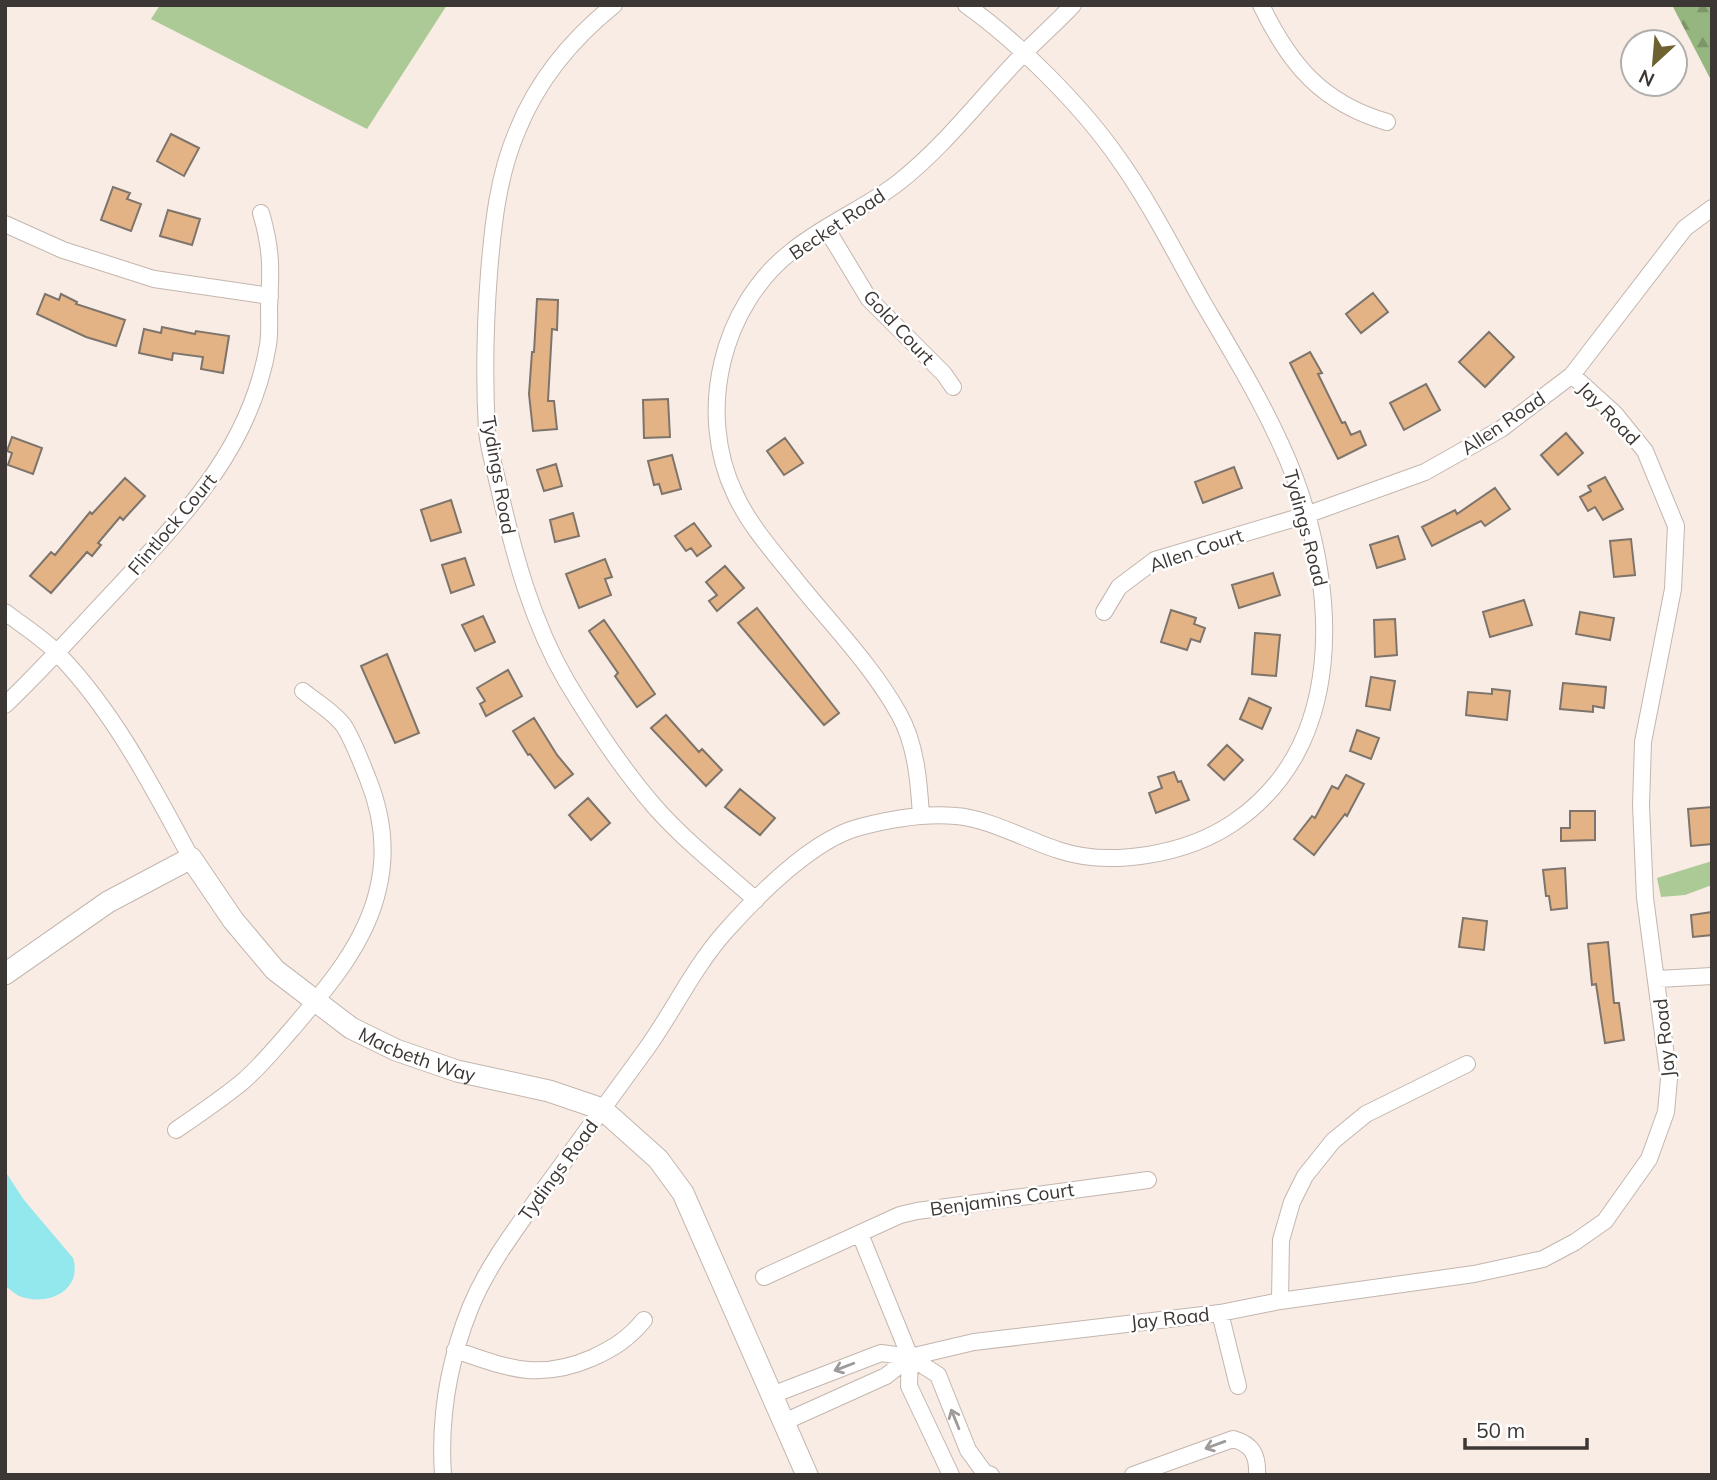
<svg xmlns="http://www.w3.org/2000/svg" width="1717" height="1480" viewBox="0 0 1717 1480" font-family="Mulish,sans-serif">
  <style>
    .forest { fill: url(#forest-firs) }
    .park { fill: #abca95 }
    .water { fill: #92e8ed }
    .building { fill: #e3b285; stroke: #7d746b; stroke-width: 2 }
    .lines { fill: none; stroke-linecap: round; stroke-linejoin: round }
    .minor-casing { stroke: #c3b6af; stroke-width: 18 }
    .tertiary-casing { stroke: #c3b6af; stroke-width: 23 }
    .minor { stroke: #fff; stroke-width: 16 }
    .tertiary { stroke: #fff; stroke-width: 21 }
    .oneway { stroke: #9e9b9a }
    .labels { text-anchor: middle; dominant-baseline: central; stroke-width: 5; stroke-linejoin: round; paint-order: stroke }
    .street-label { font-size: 19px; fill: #3c3734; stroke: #fff }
  </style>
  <defs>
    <pattern id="forest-firs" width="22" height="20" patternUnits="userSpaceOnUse" patternTransform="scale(1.75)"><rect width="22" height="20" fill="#96b67f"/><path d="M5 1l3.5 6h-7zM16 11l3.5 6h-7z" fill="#7c9569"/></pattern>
  </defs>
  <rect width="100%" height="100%" fill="#f9ece4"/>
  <path class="forest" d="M1672 5H1712V82Z"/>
  <path class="park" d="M160 5H447L367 129 151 19Z
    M1712 861V885L1685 895 1661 897 1657 878Z"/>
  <path class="water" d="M5 1171 24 1200 73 1258C83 1291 47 1307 19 1296 15 1294 10 1289 5 1286Z"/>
  <path class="building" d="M171 134 199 148 184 176 157 161Z
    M113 187 130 193 127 199 141 204 131 231 101 220Z
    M168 210 200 219 192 245 160 236Z
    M1373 293 1388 312 1361 333 1346 314Z
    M45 294 59 300 61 294 77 302 76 304 125 320 116 346 86 337 37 314Z
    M537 299 558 300 557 330 552 329 548 401H554L557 429 533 431 529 394 532 352H534Z
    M162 327 195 334 196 331 229 336 223 373 201 369 203 357 173 353 172 360 139 353 144 329 161 333Z
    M1489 332 1514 357 1485 387 1459 362Z
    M1310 352 1322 373 1318 374 1342 423 1345 422 1351 435 1360 431 1366 445 1338 459 1290 363Z
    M1426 384 1440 410 1404 430 1390 403Z
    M668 399 670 437 644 438 643 400Z
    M1566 433 1583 453 1558 475 1541 455Z
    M12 437 42 448 33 474 8 465 12 453 7 451Z
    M785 438 803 463 784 475 767 451Z
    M672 455 681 489 662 494 659 484 654 485 648 461Z
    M556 464 562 486 544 491 537 470Z
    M1234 467 1242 488 1203 503 1195 482Z
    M1605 477 1623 509 1603 520 1595 507 1588 511 1580 497 1591 491 1588 486Z
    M125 478 145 496 123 520 120 517 98 543 101 545 92 556 87 552 51 593 30 576 51 552 55 555 90 512 92 514Z
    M1495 488 1510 509 1485 526 1481 521 1432 546 1422 527 1455 510 1457 514Z
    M451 500 461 532 431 541 421 510Z
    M573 513 579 536 555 542 550 520Z
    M694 523 711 546 697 556 691 548 686 551 675 536Z
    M1398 536 1405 559 1377 568 1370 545Z
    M1631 539 1635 575 1614 577 1610 541Z
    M465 558 474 585 451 593 442 565Z
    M605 559 612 577 605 579 611 595 579 608 566 574Z
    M725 566 744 588 717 611 709 601 717 595 706 582Z
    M1273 573 1280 595 1239 608 1232 585Z
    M1524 600 1532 625 1490 637 1483 612Z
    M757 608 839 713 824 725 738 623Z
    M1171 610 1196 618 1194 624 1205 628 1200 642 1191 639 1187 650 1161 642Z
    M1580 612 1614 618 1610 640 1576 634Z
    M483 616 495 642 475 651 462 625Z
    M1395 619 1397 655 1375 657 1374 620Z
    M604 620 655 694 637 707 615 676 618 673 589 631Z
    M1255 633 1280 635 1276 676 1252 674Z
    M387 654 419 733 395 743 361 666Z
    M508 670 522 696 486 716 480 704 485 701 477 688Z
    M1371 677 1395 681 1390 710 1366 706Z
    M1563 683 1606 687 1604 708 1593 706V712L1560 709Z
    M1492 689 1510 691 1507 720 1466 715 1468 692 1492 694Z
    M1249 698 1271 708 1262 729 1240 719Z
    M666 715 699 752 702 749 722 770 706 786 651 728Z
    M534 718 557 755 573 774 555 788 530 754 528 755 513 731Z
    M1357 730 1379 738 1371 759 1350 751Z
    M1227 745 1243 760 1224 780 1208 765Z
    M1174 772 1178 782 1181 781 1189 800 1156 813 1149 793 1162 788 1158 777Z
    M1346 775 1364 784 1347 816 1345 814 1314 855 1294 839 1312 816 1315 818 1332 786 1338 789Z
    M740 789 775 818 760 835 725 807Z
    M588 798 610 823 591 840 569 815Z
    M1712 807V844L1691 846 1688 809Z
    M1570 811H1595V840L1561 841V828H1570Z
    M1565 868 1567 908 1551 910 1549 896H1546L1543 870Z
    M1712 912V935L1693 937 1691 915Z
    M1463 918 1487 921 1484 950 1459 947Z
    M1608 942 1614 1003H1619L1624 1040 1605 1043 1596 984 1592 985 1588 944Z"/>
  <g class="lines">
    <g class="minor-casing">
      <path id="minor" d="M614 5C573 38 538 80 518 129 498 175 493 224 489 273 485 326 484 379 487 431 489 450 495 470 499 488 514 555 532 622 567 682 593 725 622 769 655 807 685 841 722 870 756 900
        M1261 5C1290 65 1322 103 1387 122
        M5 224 63 250 154 279 270 296
        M826 228 869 299 944 374 953 387
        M5 612C23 626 45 639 60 656 116 715 153 788 191 858
        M1104 612 1119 587 1155 560 1306 515 1425 472 1501 429 1572 375 1685 228 1712 208
        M5 705C45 667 81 626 119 586 186 513 251 447 268 345 270 333 269 320 269 308 271 270 272 250 261 213
        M921 816C919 782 916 744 899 714 873 667 833 626 799 584 777 556 750 527 735 494 696 413 721 306 792 251 825 224 866 208 899 182 946 145 982 96 1024 53 1040 37 1057 22 1073 5
        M1658 979 1712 976
        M176 1130C198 1115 220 1100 241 1083 260 1067 276 1047 292 1029 327 988 366 943 378 889 387 852 382 814 368 779 361 762 354 742 344 726 334 712 316 702 303 691
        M860 1234 910 1357 909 1386 951 1475
        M764 1277 900 1215 917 1211 1148 1180
        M1280 1301 1281 1240 1292 1202 1305 1176 1333 1141 1366 1114 1467 1064
        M1220 1313 1238 1386
        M455 1350C507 1368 539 1381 592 1358 614 1348 628 1339 644 1320
        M910 1357 938 1375 968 1450 984 1472 991 1475
        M772 1395 881 1353 910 1357 974 1342 1220 1313 1280 1301 1474 1274 1543 1259 1575 1242 1605 1221 1649 1159 1666 1112 1669 1079 1645 898 1641 805 1643 742 1673 589 1676 526 1645 451 1615 414 1572 375
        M784 1422 886 1376 910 1357
        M443 1475C439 1416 449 1360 471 1306 489 1263 518 1226 545 1188 579 1141 613 1095 647 1048 674 1010 694 967 725 932 757 896 813 839 860 827 890 819 925 813 956 816 987 818 1027 840 1058 850 1111 868 1187 854 1233 823 1347 746 1337 592 1295 478 1272 418 1238 362 1205 306 1177 257 1151 204 1118 158 1082 106 1017 41 966 5
        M1133 1475 1233 1439C1252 1444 1258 1455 1257 1475"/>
    </g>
    <g class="tertiary-casing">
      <g id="tertiary">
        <path id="s1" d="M5 974 108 902 191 858 233 920 275 970 351 1028 396 1050 457 1071 549 1091 602 1109 658 1159 683 1193 807 1475"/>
      </g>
    </g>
    <use href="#minor" class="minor"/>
    <use href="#tertiary" class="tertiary"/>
  </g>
  <defs><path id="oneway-shaft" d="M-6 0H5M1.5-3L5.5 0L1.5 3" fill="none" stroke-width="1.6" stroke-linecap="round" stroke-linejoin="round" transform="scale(1.75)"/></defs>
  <g class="oneway">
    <use href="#oneway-shaft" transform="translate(844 1367) rotate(159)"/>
    <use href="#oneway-shaft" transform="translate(955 1419) rotate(-112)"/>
    <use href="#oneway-shaft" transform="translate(1215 1445) rotate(160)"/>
  </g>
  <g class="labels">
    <g class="street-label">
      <text transform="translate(837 224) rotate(-34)">Becket Road</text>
      <text transform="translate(899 327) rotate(47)">Gold Court</text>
      <text transform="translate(1609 413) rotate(46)">Jay Road</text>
      <text transform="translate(1503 423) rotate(-34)">Allen Road</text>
      <text transform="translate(499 475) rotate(80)">Tydings Road</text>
      <text transform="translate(172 524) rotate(-50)">Flintlock Court</text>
      <text transform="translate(1306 528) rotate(75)">Tydings Road</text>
      <text transform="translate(1196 550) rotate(-19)">Allen Court</text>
      <text transform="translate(1664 1038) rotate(-96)">Jay Road</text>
      <text stroke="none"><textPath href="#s1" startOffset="527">Macbeth Way</textPath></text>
      <text transform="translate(558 1170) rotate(-54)">Tydings Road</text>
      <text transform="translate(1002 1199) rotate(-8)">Benjamins Court</text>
      <text transform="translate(1170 1318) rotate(-6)">Jay Road</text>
    </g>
  </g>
  <rect width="1717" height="1480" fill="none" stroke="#3c3734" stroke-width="14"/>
  <g transform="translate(1654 63) rotate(206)"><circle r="33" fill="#ffffff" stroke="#b1afae" stroke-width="2"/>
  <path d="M0-5L12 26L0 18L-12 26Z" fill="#6e6330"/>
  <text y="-10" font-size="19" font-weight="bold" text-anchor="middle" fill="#3c3734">N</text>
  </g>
  <path d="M1465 1438v10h122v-10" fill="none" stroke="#3c3734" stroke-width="3.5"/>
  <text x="1476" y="1438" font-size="21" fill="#3c3734" stroke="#ffffff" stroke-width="5" paint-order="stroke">50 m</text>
</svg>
